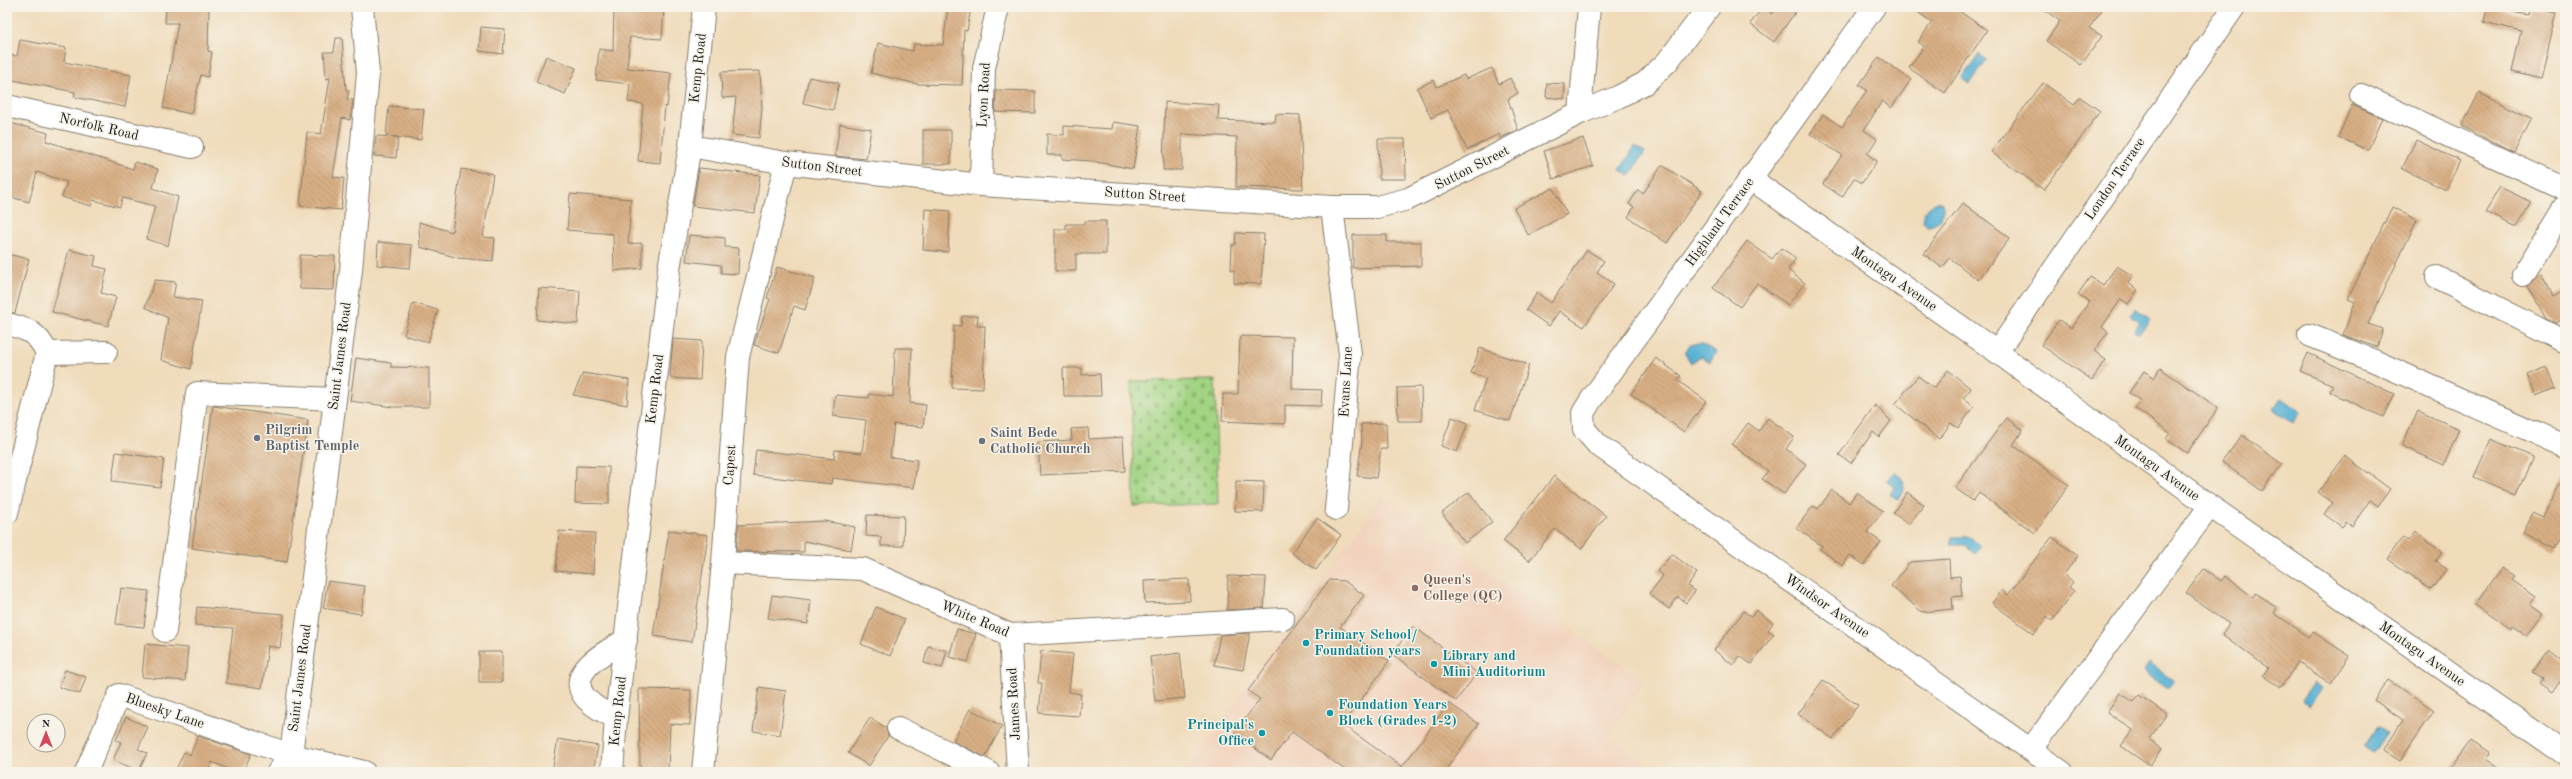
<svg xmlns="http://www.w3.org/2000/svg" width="2572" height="779" viewBox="0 0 2572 779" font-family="'Old Standard TT',serif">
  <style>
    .built { fill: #f2d4be }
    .cemetery { fill: url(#cemetery-stones); stroke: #5f7850 }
    .water { fill: #57b1d4; stroke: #3a6678 }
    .building { fill: url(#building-back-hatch) }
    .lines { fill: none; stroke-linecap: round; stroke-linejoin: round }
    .minor-casing { stroke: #867c6c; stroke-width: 24 }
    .minor { stroke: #fff; stroke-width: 22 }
    .worship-dot { fill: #6b7280; stroke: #f7f3e8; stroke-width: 1.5 }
    .education-dot { fill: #8d6e63; stroke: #f7f3e8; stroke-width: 1.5 }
    .culture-dot { fill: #0f9aa8; stroke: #f7f3e8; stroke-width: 1.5 }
    .labels { text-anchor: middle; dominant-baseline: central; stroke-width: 3; stroke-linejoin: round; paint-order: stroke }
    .street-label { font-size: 14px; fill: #1c1c1c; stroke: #f7f3e8 }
    .worship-label { font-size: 14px; font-weight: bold; fill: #5b616d; stroke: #f7f3e8; text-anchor: start }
    .education-label { font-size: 14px; font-weight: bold; fill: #785e54; stroke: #f7f3e8; text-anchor: start }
    .culture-label { font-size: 14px; font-weight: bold; fill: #0d838f; stroke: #f7f3e8; text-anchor: start }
  </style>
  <defs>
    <pattern id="cemetery-stones" width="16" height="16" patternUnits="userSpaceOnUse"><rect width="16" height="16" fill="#a2d483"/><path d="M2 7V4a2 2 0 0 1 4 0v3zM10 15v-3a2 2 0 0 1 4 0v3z" fill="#8bb571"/></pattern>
    <pattern id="building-back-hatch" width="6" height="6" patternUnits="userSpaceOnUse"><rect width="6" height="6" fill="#d8af84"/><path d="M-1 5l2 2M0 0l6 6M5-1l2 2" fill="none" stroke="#b99671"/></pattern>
  </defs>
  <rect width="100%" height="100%" fill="#f7f3e8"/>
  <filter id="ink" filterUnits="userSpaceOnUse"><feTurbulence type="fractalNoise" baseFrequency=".025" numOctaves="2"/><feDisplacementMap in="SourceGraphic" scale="8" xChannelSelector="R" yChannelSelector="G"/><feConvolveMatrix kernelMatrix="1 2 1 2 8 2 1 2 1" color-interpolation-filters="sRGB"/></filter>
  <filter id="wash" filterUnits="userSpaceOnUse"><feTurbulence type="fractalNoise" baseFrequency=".012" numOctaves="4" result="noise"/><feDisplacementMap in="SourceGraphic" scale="16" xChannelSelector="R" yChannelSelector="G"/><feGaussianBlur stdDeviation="0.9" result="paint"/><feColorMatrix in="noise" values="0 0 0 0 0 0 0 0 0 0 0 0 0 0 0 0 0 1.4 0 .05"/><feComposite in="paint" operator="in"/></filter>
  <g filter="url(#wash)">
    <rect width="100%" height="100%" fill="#f0dcbb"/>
    <path class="built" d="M1382 496 1645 681 1608 736 1659 772H1186Z"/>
    <path class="cemetery" d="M1215 380 1218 504 1134 506 1131 381Z"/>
    <path class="water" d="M1979 54 1987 60 1970 84 1962 78Z
      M1635 146 1645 152 1630 176 1620 170Z
      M1937 201 1942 203C1947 213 1937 227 1927 226L1923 221 1925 211Z
      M2135 308 2150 319 2139 334 2134 331 2140 322 2130 315Z
      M1690 344H1702L1716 352 1710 362 1701 356 1691 363 1685 353Z
      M2281 398 2301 412 2293 423 2273 409Z
      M1894 472 1903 479 1904 490 1899 499 1890 495 1894 487 1886 481Z
      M1951 537H1970L1981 547 1974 554 1965 545H1951Z
      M2149 663 2174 681 2168 688 2144 671Z
      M2314 683 2322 688 2309 706 2301 701Z
      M2378 726 2387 732 2373 753 2364 747Z"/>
    <g id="blocks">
      <path class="building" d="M166 7H209L208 51 212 52 208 77 201 75 191 114 163 108 178 23H165Z
        M614 7H664L662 39 630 37 627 68 671 73 667 107 665 106 660 163 638 161 643 104 628 102 630 84 596 80 599 49 613 51Z
        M948 7H971L967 31 964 30 962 85 917 84 871 73 878 43 913 51 914 44 943 45Z
        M1763 7 1772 14 1777 7H1799L1774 42 1750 24Z
        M1910 7H1953L1987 30 1945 93 1909 68 1924 46 1918 42 1932 22Z
        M2040 7H2104L2089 28 2102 36 2081 65 2046 41 2060 21Z
        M2487 7 2528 15 2530 7 2557 12 2541 79 2512 72 2521 31 2484 22Z
        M481 27 505 29 503 54 479 51Z
        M336 38H342L346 90H349L347 99 353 100 350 120 342 118 333 177 344 178 341 210 300 206 307 132 321 134 330 78 326 79 324 52H334Z
        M20 40 66 48 64 62 131 75 125 107 74 97 75 92 7 79V55L17 56Z
        M546 56 576 68 565 94 536 82Z
        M1879 57 1911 80 1891 108 1882 101 1864 130 1877 139 1867 154 1877 161 1862 183 1854 178 1842 197 1823 184 1842 155 1810 134 1823 114 1842 127 1867 90 1859 85Z
        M1492 68 1499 84 1510 78 1518 93 1508 99 1518 130 1500 138 1499 134 1467 150 1448 110 1431 118 1417 88 1434 80 1437 87 1464 75 1466 79Z
        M760 71 762 109 759 138 732 135 736 97 722 98 721 72Z
        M809 77 839 83 833 110 803 103Z
        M1547 83 1565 84 1564 99 1546 97Z
        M2043 83 2074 105 2080 97 2100 111 2044 190 1991 152Z
        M996 90 1035 91V113L995 112Z
        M2479 93 2531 118 2514 152 2462 126Z
        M1165 102 1219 105 1218 120 1275 122 1276 114 1300 115 1303 189 1236 187 1237 137 1182 134V170H1163Z
        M2352 105 2382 118 2368 150 2338 137Z
        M389 106 424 109 421 140 386 136Z
        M7 122 48 133 46 141 133 169 135 162 158 169 153 188 178 197 168 246 146 239 155 206 122 198 120 207 93 200 91 206 62 197 67 182 37 172 29 202 7 196Z
        M1113 122 1140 126 1133 169 1091 161 1062 159V155H1047V134L1064 135V126L1112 129Z
        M840 124 871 129 866 159 835 156Z
        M923 130H951V164H923Z
        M376 136 398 137 396 158 374 156Z
        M1583 138 1593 166 1553 179 1544 151Z
        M1378 139H1405L1406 179H1379Z
        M2416 140 2460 161 2446 190 2402 169Z
        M1662 165 1702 191 1667 243 1628 217 1634 207 1629 204 1638 190 1643 194Z
        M699 168 760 175 755 213 693 206Z
        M461 169 493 174 483 237 495 238 493 261 458 258 420 247 419 222 452 232Z
        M2500 187 2531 202 2517 227 2485 212Z
        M1553 188 1567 214 1528 235 1514 208Z
        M570 194 631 199 628 244 642 243V268L614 271 613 234 567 230Z
        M1963 203 2010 238 1978 280 1950 258 1942 268 1924 254Z
        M2392 207 2417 220 2368 324 2383 329 2377 347 2343 335 2355 302 2348 299Z
        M925 209 950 211 948 252 923 250Z
        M1085 221H1106V254H1076V271H1055V229H1066V224H1085Z
        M1236 233 1264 234 1261 284 1234 283V270H1231L1232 245H1235Z
        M689 235 725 238V247L739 248 738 274 721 273V265L686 261Z
        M1353 235H1387V242H1421V266L1353 268Z
        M1747 241 1772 259 1781 248 1796 258 1788 270 1805 283 1788 305 1757 283 1740 307 1713 288Z
        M378 242 412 245 410 268 377 265Z
        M69 250 96 256 94 266 107 269 101 293 116 297 108 326 52 312Z
        M1587 250 1604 261 1597 272 1614 284 1584 327 1559 311 1549 326 1526 310 1537 293 1551 303Z
        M7 254 29 259 15 313 7 312Z
        M300 255 335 256 334 290 300 289Z
        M2117 266 2133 276 2128 283 2138 290 2128 304 2121 299 2102 327 2108 332 2094 351 2106 360 2092 380 2041 345 2059 320 2071 328 2089 302 2078 294 2090 277 2103 285Z
        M777 267 815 278 805 310 794 306 779 353 754 345 770 299 767 298Z
        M2541 274 2552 296 2565 289V318L2555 323 2546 319 2528 286Z
        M155 280 176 282 173 297 202 301 191 369 161 360 168 318 145 307Z
        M539 288 580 291 578 324 537 320Z
        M413 303 438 310 428 342 404 335Z
        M962 316H978L977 326H985L983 389 952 388 954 325 961 326Z
        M1240 336 1293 337 1292 389 1322 390 1321 406 1285 405V424L1222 421 1223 394H1238Z
        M673 339 702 341 700 380 670 378Z
        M895 348H912L910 403 926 405 923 427 894 424 890 457 917 460 914 488 832 478 831 484 753 475 756 450 834 459 835 450 862 453 866 420 833 416 835 395 869 398V394L893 397Z
        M1480 348 1529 365 1510 421 1475 410 1486 378 1471 373Z
        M2308 353 2394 394 2383 417 2330 392 2333 385 2300 371Z
        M356 358 391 363V367L429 368V407H393L350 401Z
        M1656 358 1681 376 1677 380 1706 401 1684 432 1631 394Z
        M2546 367 2555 388 2536 396 2527 375Z
        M1063 368H1082V375L1100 374 1101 396H1064Z
        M2160 368 2218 408 2187 453 2166 439 2170 433 2135 408 2141 401 2129 393 2144 371 2154 378Z
        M1948 370 1971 389 1963 398 1974 407 1958 428 1951 423 1939 439 1895 404 1918 376 1934 388Z
        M583 373 629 380 627 405 573 395Z
        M1421 387 1422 421H1398L1397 388Z
        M1875 405 1891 421 1879 437 1873 432 1851 463 1839 455Z
        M213 406 308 420 287 562 192 548Z
        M2418 411 2459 429 2444 465 2402 446Z
        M1452 417 1468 423 1457 452 1441 446Z
        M1768 418 1794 437 1786 449 1806 464 1784 494 1762 479 1768 471 1732 445 1748 423 1759 431Z
        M2006 418 2023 430 2013 445 2069 485 2035 533 1979 493 1973 501 1955 488Z
        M1386 423 1387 449H1381L1376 478 1357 476 1362 441 1361 424Z
        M1088 428 1089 439 1123 437 1125 471 1040 475 1038 442 1072 440 1071 429Z
        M2242 435 2282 464 2262 491 2222 462Z
        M2491 439 2533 457 2516 495 2474 477Z
        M116 452 164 459 160 487 112 481Z
        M2345 456 2390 489 2378 506 2370 500 2352 526 2346 522 2342 527 2324 514 2332 503 2318 492Z
        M576 466 609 467V504L575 503Z
        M2565 475V526L2554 548 2522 532 2532 513 2543 518Z
        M1554 476 1606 516 1581 549 1555 529 1529 561 1503 541Z
        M1236 481 1264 482 1263 512 1235 511Z
        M1832 490 1849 503 1857 492 1883 511 1867 532 1881 542 1864 565 1850 555 1843 566 1820 549 1822 546 1796 528 1813 506 1818 509Z
        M1469 492 1492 522 1465 543 1442 513Z
        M1907 492 1924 505 1909 524 1893 513Z
        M867 515 904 516 903 546H881V537L866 536Z
        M1317 518 1341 535 1316 570 1292 553Z
        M825 521 855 527 851 550 804 541V552L736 551 738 525Z
        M669 530 708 535 692 642 653 636Z
        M559 531 595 533 593 574 556 571Z
        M2415 532 2442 552 2436 561 2447 568 2431 590 2387 559 2403 537 2408 541Z
        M2052 537 2078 556 2064 574 2073 582 2069 587 2074 591 2052 621 2047 617 2034 634 1992 603 2002 590 2008 595Z
        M1672 554 1697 573 1688 586 1695 591 1686 603 1678 597 1669 609 1649 594 1663 576 1657 571Z
        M1949 559 1950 577 1960 576 1962 596 1952 597 1953 609 1922 612 1891 586 1910 562Z
        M2502 568 2515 577 2512 580 2536 597 2531 604 2544 613 2527 636 2511 625 2509 629 2475 605Z
        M2204 569 2221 581 2225 576 2253 597 2256 593 2277 608 2274 613 2309 637 2313 632 2350 656 2331 684 2298 662 2281 687 2263 675 2268 668 2222 634 2229 624 2186 593Z
        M1228 576 1266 577 1264 608 1227 610Z
        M1189 579 1190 601 1145 603 1144 581Z
        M1329 580 1344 581 1364 595 1340 627 1389 661 1343 725 1402 767 1449 703 1479 724 1444 772H1348L1292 732 1271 760 1234 733 1260 699 1248 691Z
        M328 581 365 586 361 614 323 608Z
        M121 588 149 591 144 627 116 624Z
        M772 595 811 600 808 624 768 618Z
        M197 607 284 614 280 648 268 646 262 688 226 683 233 628 195 625Z
        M876 607 905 619 890 656 861 644Z
        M1756 610 1773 623 1768 630 1774 634 1751 664 1740 656 1733 665 1714 650 1744 611 1751 617Z
        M1413 626 1477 673 1456 701 1392 654Z
        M957 629 976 634 968 662 949 657Z
        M1250 633 1243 670 1214 665 1220 635Z
        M145 644 188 648 185 681 142 677Z
        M928 646 947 651 942 668 924 663Z
        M2548 650 2565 663V674L2553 692 2540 683 2543 679 2532 672Z
        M1041 651 1073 654 1069 692 1081 694 1079 716 1039 713 1042 683H1038Z
        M479 652H502V682H479Z
        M1180 653 1185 698 1155 701 1150 657Z
        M65 670 86 677 80 694 59 687Z
        M1823 680 1858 705 1833 739 1798 714Z
        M2388 680 2434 711 2400 761 2383 750 2403 720 2374 700Z
        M759 687 786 691 780 735 753 731Z
        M639 689 691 690 690 725 670 724 668 772H640Z
        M2120 693 2134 702 2139 695 2167 714 2149 739 2162 749 2150 766 2121 746 2133 730 2107 712Z
        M970 709 1002 726 985 757 953 741Z
        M126 717 148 727 138 749 147 753 139 771 113 760 121 742 116 740Z
        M870 718 886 728 888 736 869 766 848 753Z
        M198 736 251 754 243 772H235L212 762 208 772H175L184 752 190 755Z
        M558 739 598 746 593 772H552Z
        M2471 740 2490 753 2486 758 2506 772H2448Z"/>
    </g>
  </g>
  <g filter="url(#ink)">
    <use href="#blocks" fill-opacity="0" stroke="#867c6c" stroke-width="1"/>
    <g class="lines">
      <g class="minor-casing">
        <path id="minor" d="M1874 7 1591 400 1583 413 1584 429 1598 445 2062 772
          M2361 95 2565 189
          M7 106 192 147
          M1580 113 1589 7
          M690 146 786 163 981 185 1332 207H1377L1408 199 1580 113 1618 97 1645 83 1667 62 1709 7
          M1751 179 1997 352 2210 506 2565 754
          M981 185 984 68 998 7
          M1332 207 1350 354 1336 509
          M2523 275 2565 207
          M2437 277 2565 342
          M7 324C28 329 38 333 47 353L7 513
          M2309 335 2372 360 2565 446
          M1997 352 2234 7
          M47 353 106 352
          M723 563 863 569 1010 635 1283 619
          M165 631 197 393 335 399
          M1010 635 1018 772
          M616 718C608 714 599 710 592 704 557 676 605 652 626 640
          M898 728 988 772
          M2031 749 2210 506
          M86 772 119 695 291 755 364 772
          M278 772 291 755 351 270 368 73 362 7
          M612 772 616 718 669 269 690 146 704 7
          M703 772 723 563 738 357 786 163"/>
      </g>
      <use href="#minor" class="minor"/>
    </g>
  </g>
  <g class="worship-dot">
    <circle cx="257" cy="438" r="4"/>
    <circle cx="982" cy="441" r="4"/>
  </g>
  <circle class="education-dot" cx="1415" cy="588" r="4"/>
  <g class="culture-dot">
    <circle cx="1306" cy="643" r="4"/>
    <circle cx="1434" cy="664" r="4"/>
    <circle cx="1330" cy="713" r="4"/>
    <circle cx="1262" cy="733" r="4"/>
  </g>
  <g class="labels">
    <g class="street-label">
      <text transform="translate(698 68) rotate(-84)">Kemp Road</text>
      <text transform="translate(984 95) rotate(-87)">Lyon Road</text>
      <text transform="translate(99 127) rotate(13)">Norfolk Road</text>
      <text transform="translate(822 167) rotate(7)">Sutton Street</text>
      <text transform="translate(1472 168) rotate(-27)">Sutton Street</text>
      <text transform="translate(2115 179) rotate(-56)">London Terrace</text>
      <text transform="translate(1145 195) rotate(4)">Sutton Street</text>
      <text transform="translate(1720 222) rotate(-54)">Highland Terrace</text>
      <text transform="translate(1894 279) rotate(35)">Montagu Avenue</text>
      <text transform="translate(340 356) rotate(-83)">Saint James Road</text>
      <text transform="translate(1346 382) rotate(-87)">Evans Lane</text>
      <text transform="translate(655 389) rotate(-83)">Kemp Road</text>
      <text transform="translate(730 465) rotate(-86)">Capest</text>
      <text transform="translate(2157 468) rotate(36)">Montagu Avenue</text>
      <text transform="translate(1827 606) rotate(35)">Windsor Avenue</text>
      <text transform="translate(975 619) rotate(23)">White Road</text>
      <text transform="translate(2422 654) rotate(35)">Montagu Avenue</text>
      <text transform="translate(300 678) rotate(-83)">Saint James Road</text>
      <text transform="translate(1014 704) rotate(-93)">James Road</text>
      <text transform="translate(165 711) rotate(19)">Bluesky Lane</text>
      <text transform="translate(618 711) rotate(-84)">Kemp Road</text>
    </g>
    <g class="worship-label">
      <text x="265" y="430">Pilgrim<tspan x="265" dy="16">Baptist Temple</tspan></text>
      <text x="990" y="433">Saint Bede<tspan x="990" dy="16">Catholic Church</tspan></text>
    </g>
    <g class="education-label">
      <text x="1423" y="580">Queen's<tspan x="1423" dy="16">College (QC)</tspan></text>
    </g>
    <g class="culture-label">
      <text x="1314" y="635">Primary School/<tspan x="1314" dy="16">Foundation years</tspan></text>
      <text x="1442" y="656">Library and<tspan x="1442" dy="16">Mini Auditorium</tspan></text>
      <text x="1338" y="705">Foundation Years<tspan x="1338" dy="16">Block (Grades 1-2)</tspan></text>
      <text x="1254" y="725" text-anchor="end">Principal's<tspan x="1254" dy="16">Office</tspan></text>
    </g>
  </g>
  <rect width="2572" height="779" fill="none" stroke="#f7f3e8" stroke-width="24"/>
  <g transform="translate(46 733)"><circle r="19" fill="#f7f3e8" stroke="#9f9d96"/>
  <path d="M0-3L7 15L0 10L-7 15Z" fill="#d1495b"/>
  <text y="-6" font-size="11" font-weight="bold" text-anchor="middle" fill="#1c1c1c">N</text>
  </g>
</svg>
